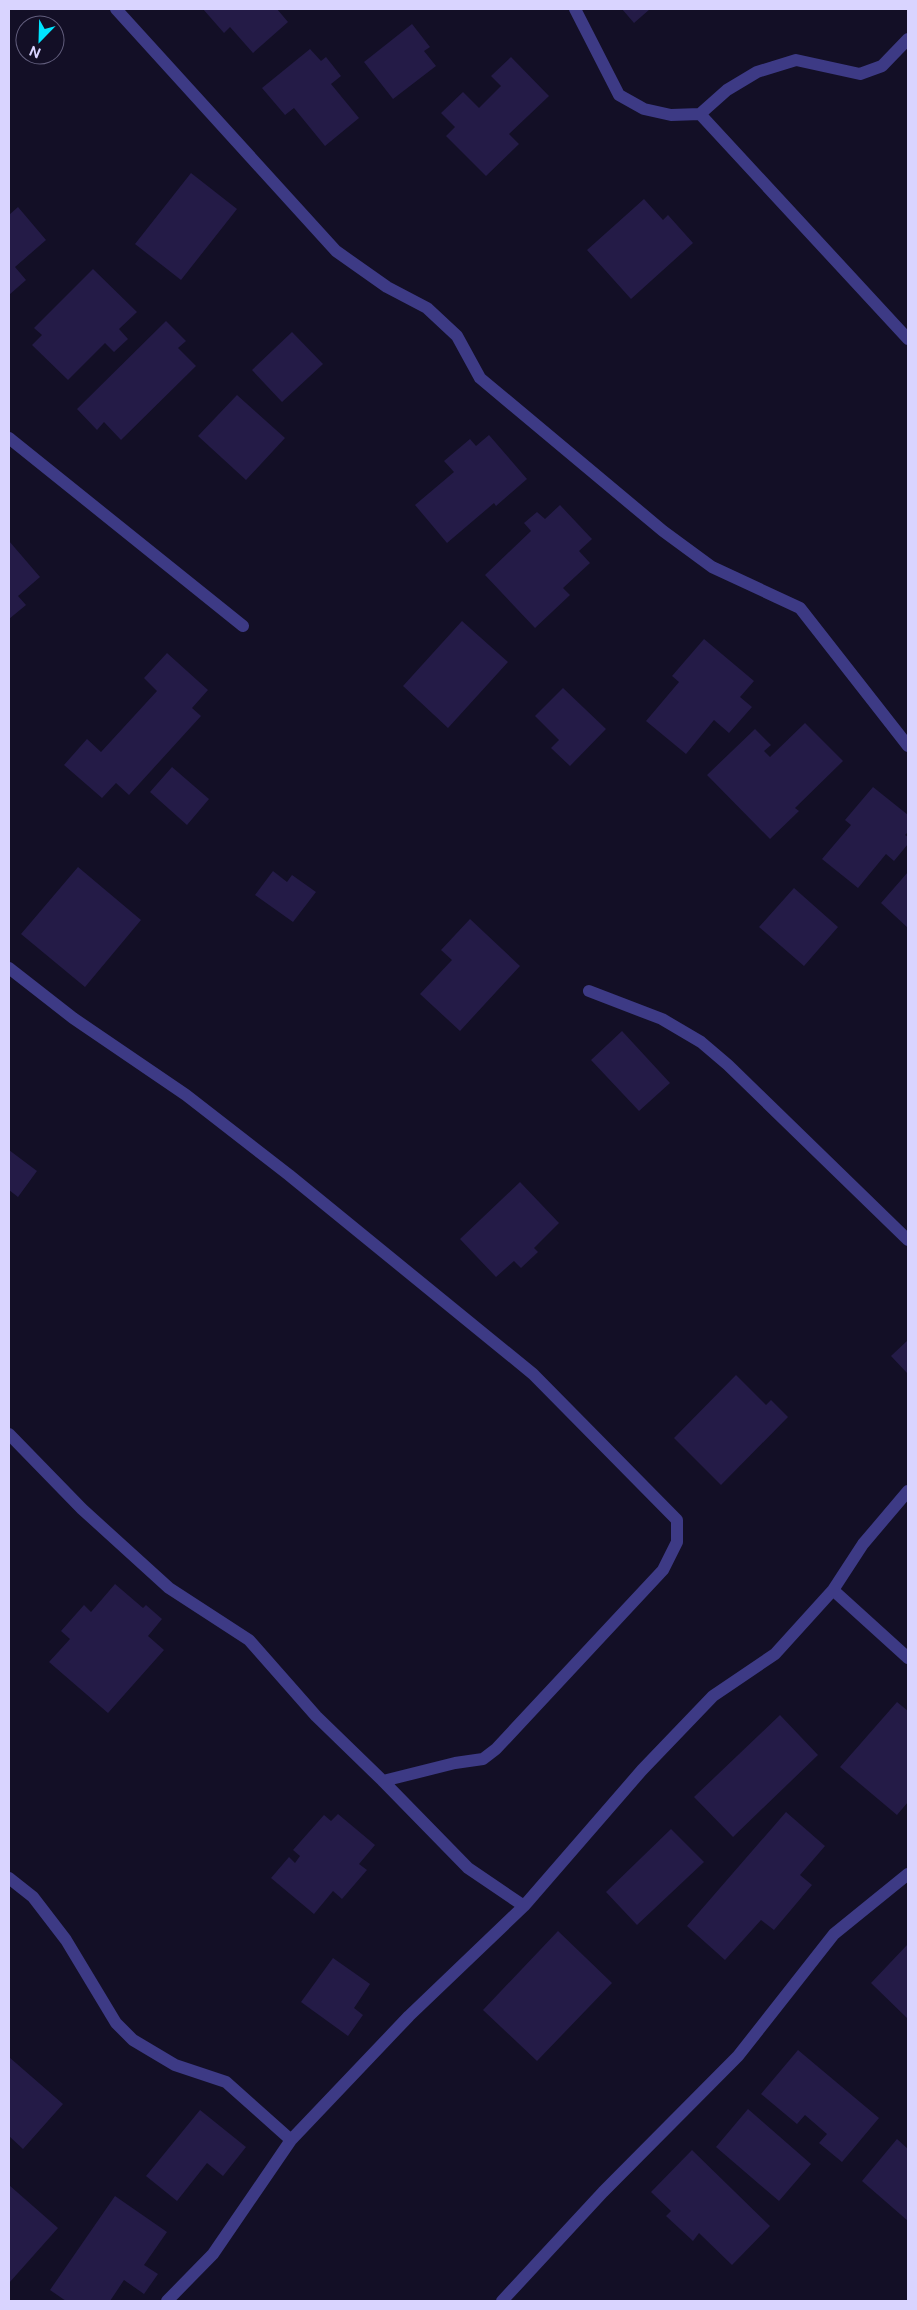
<svg xmlns="http://www.w3.org/2000/svg" width="917" height="2310" viewBox="0 0 917 2310" font-family="'Public Sans',sans-serif">
  <style>
    .building { fill: #241b47 }
    .lines { fill: none; stroke-linecap: round; stroke-linejoin: round }
    .minor { stroke: #3d3a85; stroke-width: 12 }
  </style>
  <rect width="100%" height="100%" fill="#130f26"/>
  <path class="building" d="M203 9H277L288 22 253 53 230 27 224 33Z
    M622 9H650L634 23Z
    M412 24 430 47 424 51 436 66 393 99 364 62Z
    M310 49 321 61 326 57 341 76 331 84 359 118 325 146 294 108 285 115 262 88Z
    M511 57 549 96 509 134 519 144 486 176 446 136 455 127 441 113 463 92 479 108 501 86 491 76Z
    M191 173 237 209 181 280 135 244Z
    M644 199 663 220 668 215 693 243 631 299 587 250Z
    M18 207 46 240 15 267 26 280 9 295V215Z
    M93 269 137 312 119 329 128 339 114 352 105 343 68 380 32 345 42 335 34 328Z
    M166 321 186 341 178 348 196 366 121 440 104 422 97 430 77 409Z
    M292 332 323 364 282 402 252 370Z
    M237 395 285 438 246 480 198 436Z
    M489 435 527 479 496 506 494 503 447 543 415 505 454 472 444 461 470 439 476 446Z
    M560 505 592 539 579 551 590 563 563 588 570 595 535 628 485 575 531 531 524 523 537 512 545 519Z
    M9 541 40 577 18 596 26 605 9 619Z
    M462 621 508 662 448 728 403 686Z
    M704 639 754 681 740 697 752 707 729 733 714 720 686 754 646 721 679 682 672 676Z
    M167 653 208 690 192 708 201 716 129 795 116 783 102 798 64 765 87 739 101 752 157 691 144 678Z
    M563 688 606 729 570 766 551 748 559 740 535 716Z
    M805 723 843 761 795 808 799 811 770 839 707 775 755 729 771 745 764 751 770 757Z
    M172 767 209 799 187 825 150 792Z
    M873 787 908 815V832L905 835 908 837V844L894 861 886 854 858 888 822 859 851 825 845 820Z
    M78 867 141 920 85 987 21 934Z
    M273 871 287 882 292 875 316 892 293 922 255 895Z
    M908 872V928L881 903Z
    M794 888 838 927 804 966 759 927Z
    M470 919 520 966 460 1031 420 994 452 960 441 950Z
    M622 1031 670 1083 639 1111 591 1060Z
    M9 1150 37 1171 18 1197 9 1190Z
    M520 1182 559 1223 534 1248 538 1252 521 1268 514 1261 496 1277 460 1239Z
    M908 1340V1374L891 1356Z
    M736 1375 766 1405 771 1400 788 1417 721 1485 674 1438Z
    M115 1584 143 1608 146 1605 162 1619 148 1636 164 1650 108 1713 49 1662 70 1639 61 1631 84 1605 91 1612Z
    M897 1702 908 1711V1802L897 1815 840 1767Z
    M780 1715 818 1755 733 1837 694 1797Z
    M786 1812 825 1846 800 1875 812 1885 774 1930 761 1920 725 1960 687 1926Z
    M338 1814 375 1845 359 1864 367 1870 342 1899 333 1891 314 1914 271 1878 289 1857 295 1863 300 1856 293 1850 324 1815 331 1821Z
    M671 1829 704 1862 637 1925 606 1892Z
    M558 1931 612 1983 537 2061 483 2010Z
    M908 1944V2019L871 1983Z
    M333 1958 370 1984 354 2008 363 2015 348 2036 301 2002Z
    M798 2050 879 2118 842 2162 819 2143 827 2134 805 2115 797 2124 761 2094Z
    M9 2057 63 2104 23 2149 9 2136Z
    M748 2109 811 2164 779 2201 716 2147Z
    M200 2110 246 2147 223 2176 207 2163 177 2201 146 2176Z
    M897 2139 908 2149V2221L862 2181Z
    M692 2150 770 2226 732 2265 699 2233 693 2241 666 2216 671 2211 651 2192Z
    M9 2185 58 2228 9 2283Z
    M115 2196 167 2232 144 2265 158 2274 144 2294 124 2280 110 2301H66L50 2290Z"/>
  <g class="lines">
    <path class="minor" d="M116 9 336 251 387 287 427 308 457 336 480 378 663 531 712 567 800 608 908 746
      M575 9 619 95 644 109 671 115 700 114 727 90 757 72 796 60 860 74 882 66 908 39
      M700 114 908 339
      M9 438 243 626
      M9 968 73 1018 186 1095 289 1175 533 1374 677 1520V1542L663 1570 496 1749 483 1759 455 1763 383 1781
      M589 991 662 1019 701 1042 728 1065 908 1240
      M9 1434 82 1509 169 1588 249 1640 316 1716 383 1781 468 1868 524 1906 409 2016 291 2140 213 2254 167 2301
      M833 1590 908 1658
      M9 1878 33 1897 66 1940 116 2023 133 2040 175 2065 226 2082 291 2140
      M524 1906 642 1770 713 1696 775 1654 833 1590 863 1544 908 1491
      M502 2301 603 2192 738 2056 834 1934 908 1874"/>
  </g>
  <rect width="917" height="2310" fill="none" stroke="#d9d4ff" stroke-width="20"/>
  <g transform="translate(40 40) rotate(203)"><circle r="24" fill="#130f26" stroke="#625e7d"/>
  <path d="M0-4L9 19L0 12L-9 19Z" fill="#00e5ff"/>
  <text y="-8" font-size="14" font-weight="bold" text-anchor="middle" fill="#d9d4ff">N</text>
  </g>
</svg>
